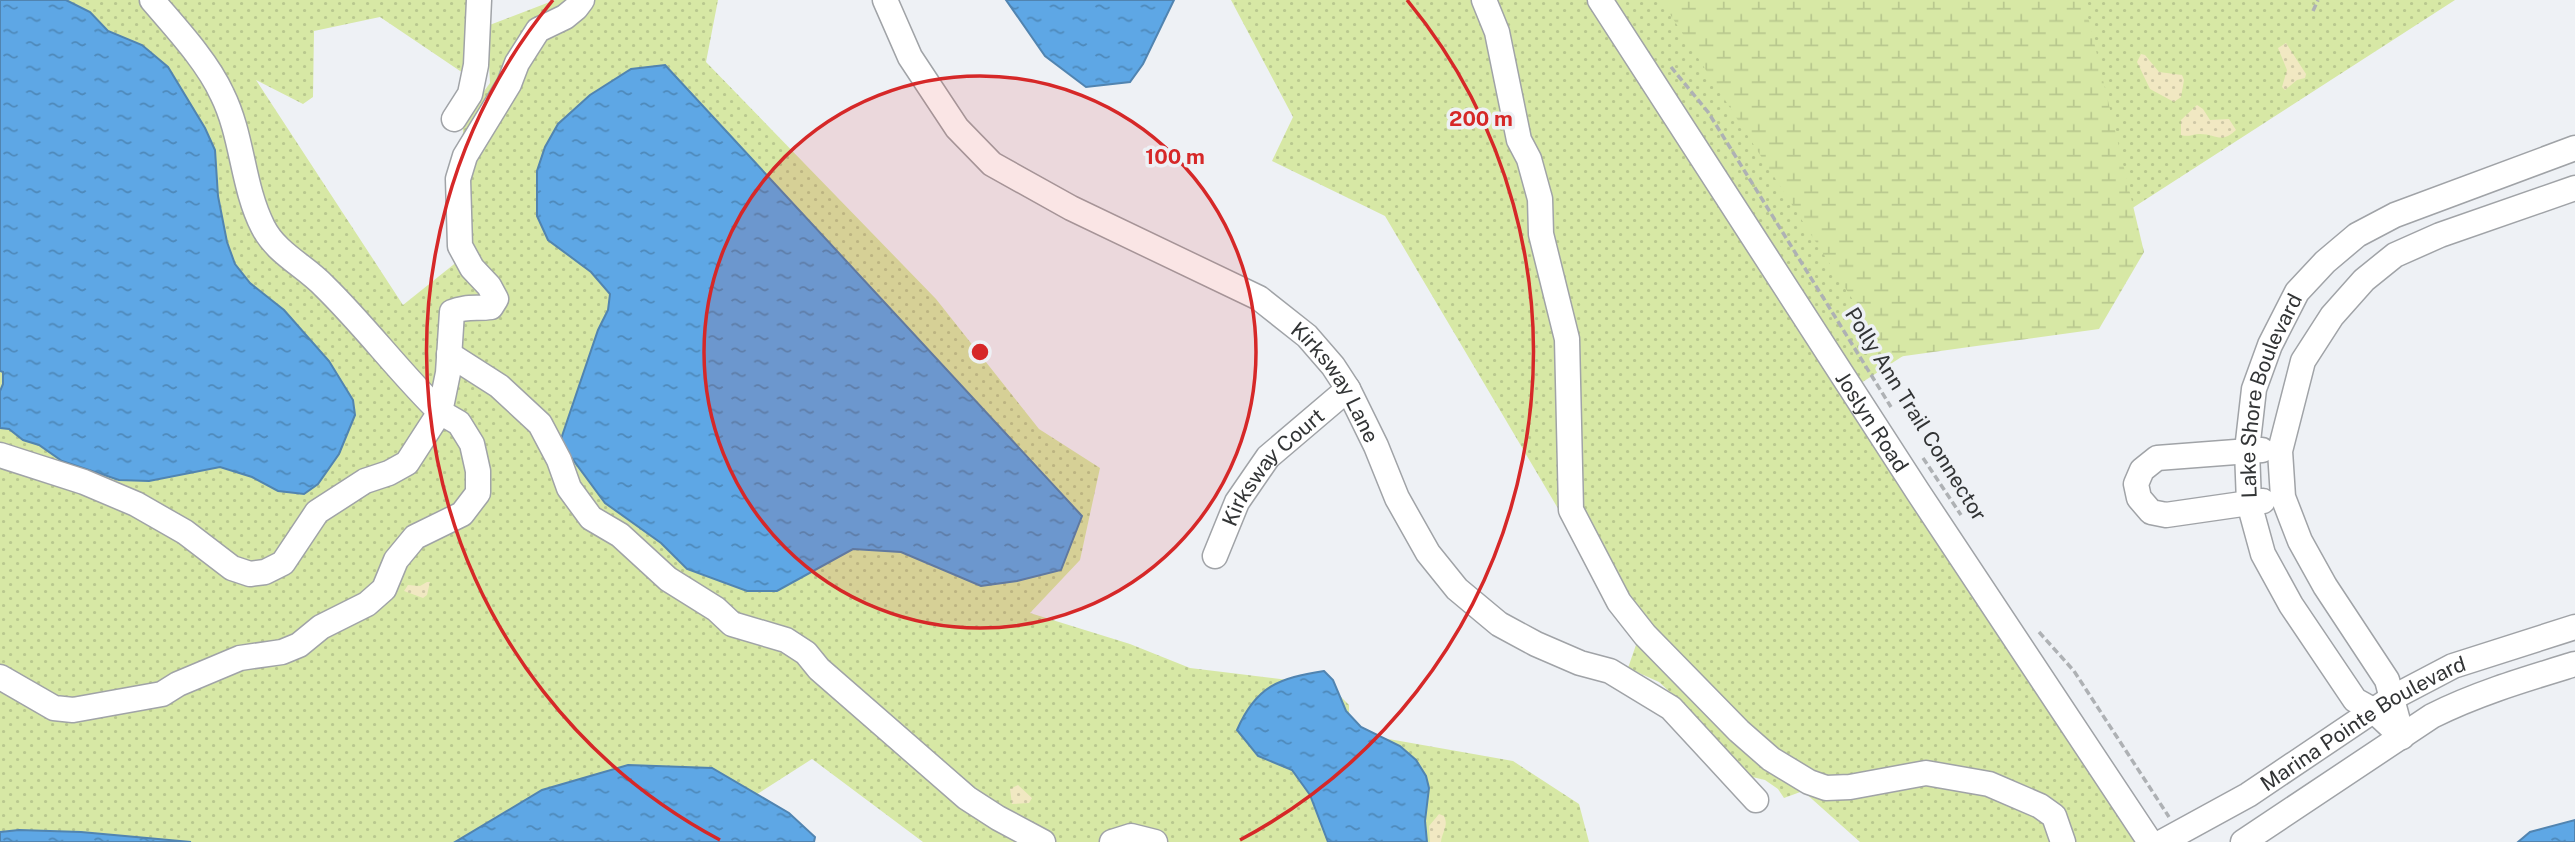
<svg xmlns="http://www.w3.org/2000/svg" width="2575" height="842" viewBox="0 0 2575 842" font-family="'Public Sans',sans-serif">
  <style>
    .grass { fill: url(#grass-dots) }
    .wetland { fill: url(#wetland-marsh) }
    .sand { fill: url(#sand-dots) }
    .water { fill: url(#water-ripples); stroke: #5184b0; stroke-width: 2 }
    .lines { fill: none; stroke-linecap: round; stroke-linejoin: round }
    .minor-casing { stroke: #a0a3a7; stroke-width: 27 }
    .path { stroke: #aeb1b4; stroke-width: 3.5; stroke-dasharray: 7 3.5; stroke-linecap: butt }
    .minor { stroke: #fff; stroke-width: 24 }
    .ring { fill: none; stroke: #d62828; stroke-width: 3.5 }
    .labels { text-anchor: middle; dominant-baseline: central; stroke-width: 7; stroke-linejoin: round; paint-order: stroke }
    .street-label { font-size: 21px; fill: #323435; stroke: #eef1f5 }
    .centre { fill: #d62828; stroke: #eef1f5; stroke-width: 3.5 }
    .ring-label { font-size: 21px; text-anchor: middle; font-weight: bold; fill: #d62828; stroke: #eef1f5; stroke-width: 7; stroke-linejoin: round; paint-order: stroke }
  </style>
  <defs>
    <pattern id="grass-dots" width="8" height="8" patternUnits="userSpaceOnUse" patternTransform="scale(1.75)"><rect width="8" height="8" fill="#d7e8a5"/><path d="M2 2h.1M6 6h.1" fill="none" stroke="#b9c88f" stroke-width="1.8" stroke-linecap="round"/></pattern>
    <pattern id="wetland-marsh" width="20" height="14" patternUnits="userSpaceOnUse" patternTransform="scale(1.75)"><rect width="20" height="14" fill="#d7e8a5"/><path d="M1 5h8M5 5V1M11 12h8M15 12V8" fill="none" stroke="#b9c88f"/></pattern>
    <pattern id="sand-dots" width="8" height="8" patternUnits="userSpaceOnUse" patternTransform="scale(1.75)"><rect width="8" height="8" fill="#f1e8c2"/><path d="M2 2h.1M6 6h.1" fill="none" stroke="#cfc8a7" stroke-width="1.8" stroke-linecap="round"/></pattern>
    <pattern id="water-ripples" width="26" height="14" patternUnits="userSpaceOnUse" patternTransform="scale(1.75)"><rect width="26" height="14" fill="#5ea7e5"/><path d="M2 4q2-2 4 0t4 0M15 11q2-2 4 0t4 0" fill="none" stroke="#4e89ba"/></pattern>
  </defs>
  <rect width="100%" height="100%" fill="#eef1f5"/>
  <path class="grass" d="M0 0H466L469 77 380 17 314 31 313 97 303 104 256 80 403 305 463 257 445 203 463 133V120L490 83 487 26 555 0H718L706 62 936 299 1039 429 1100 468 1080 560 1030 613 1130 644 1190 668 1329 685 1349 705V732L1513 761 1579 804 1589 842H923L812 759 707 826 716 842H0Z
    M1231 0H2455L1844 394 2137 842H1860L1803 791 1784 798 1778 789 1765 780 1744 775 1682 703 1659 682 1628 668 1637 642 1385 216 1272 161 1293 117Z"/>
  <path class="wetland" d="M1661 0H2084L2144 252 2099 329 1890 358Z"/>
  <path class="sand" d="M2286 43 2306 74 2305 78 2297 80 2285 90 2282 87 2287 70 2278 48Z
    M2141 54 2145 55 2159 72 2182 75 2184 80 2181 97 2174 102 2150 89 2137 62Z
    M2197 105 2203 109 2210 120 2229 119 2236 130C2220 145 2216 133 2198 134 2191 135 2188 137 2181 135V120Z
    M427 582H430L427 595 423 598 404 591 408 585 420 586Z
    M1018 785 1032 798 1029 803 1012 804 1010 789Z
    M1439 814 1444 816C1449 826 1442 832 1441 842H1430L1429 826Z"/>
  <path class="water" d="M0 0H66L90 12 108 31 142 45 168 67 205 128 215 150 218 196 227 242 235 264 250 283 284 310 329 361 353 400 355 415 339 454 318 484 304 494 278 491 252 477 220 467 149 481 119 480 62 461 39 445 23 440 9 429 0 428V391L3 384V372L0 371Z
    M1006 0H1174L1143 64 1130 82 1086 87 1045 56Z
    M665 65 1082 516 1061 570 1017 581 981 586 901 552 853 549 777 591H747L687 569 661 543 605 503 560 442 598 330 608 310 610 294 591 272 548 240 537 216V171L545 147 558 124 590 95 631 69Z
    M1324 671 1333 680 1346 711 1361 727 1400 746 1416 760 1426 776 1429 788 1425 821 1427 842H1328L1310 795 1292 770 1258 756 1237 730C1256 686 1279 678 1324 671Z
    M628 765 712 768 789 813 815 837 814 842H455L542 790Z
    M2575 820V842H2518L2530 832Z
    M19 830 81 832 191 842H0V832Z"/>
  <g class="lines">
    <g class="minor-casing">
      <g id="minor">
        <path id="s1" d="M885 0 910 57 957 128 992 164 1071 208 1259 298 1307 336 1333 366 1348 389 1376 446 1397 498 1428 553 1457 589 1499 624 1536 644 1580 663 1610 671 1671 708 1756 800"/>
        <path d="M1484 0 1497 32 1519 140 1529 159 1540 199 1541 234 1567 339 1571 510 1619 602 1645 635 1739 731 1771 759 1809 782 1826 788 1850 787 1926 773 1989 784 2040 806 2054 816 2063 842"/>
        <path id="s2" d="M1600 0 1918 492 2150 842"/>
        <path d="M454 119 470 94 476 65 479 0"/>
        <path d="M449 354 499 386 540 424 559 460 569 488 591 518 620 535 668 579 716 609 732 624 786 640 806 653 819 669 967 798 998 818 1043 842"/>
        <path d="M2262 450 2157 458 2142 470 2136 484 2139 498 2151 512 2166 515 2263 501"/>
        <path d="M0 455 84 482 136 504 185 532 232 568 250 574 265 572 283 563 317 512 365 481 389 473 407 463 440 412C399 372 365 326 324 286 305 266 276 253 263 227 242 186 243 136 222 94 207 61 175 27 152 0"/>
        <path id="s3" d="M1215 556 1237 502 1268 457 1348 389"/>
        <path d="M0 677 54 708 73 710 162 694 178 684 240 658 282 652 299 645 321 627 367 604 384 589 396 560 415 537 462 514 478 493V471L472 444 459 423 440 412 448 373 452 312C465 306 477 309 491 307L496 299 489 286 472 268 460 246 458 179 465 156 509 84 517 63 538 30 565 17 576 8 582 0"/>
        <path d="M2402 736 2387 680 2325 586 2300 541 2283 497 2280 451 2303 361 2332 316 2364 280 2395 255 2440 235 2575 188"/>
        <path id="s4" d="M2402 737 2373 710 2355 700 2291 605 2263 554 2249 503 2247 450 2254 389 2270 345 2297 292 2325 262 2357 235 2395 215 2575 148"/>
        <path d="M1112 842 1131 836 1155 842"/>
        <path id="s5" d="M2162 842 2248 795 2392 698 2453 666 2575 627"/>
        <path d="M2243 842 2432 716C2478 693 2526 679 2575 664"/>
      </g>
    </g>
    <path class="path" d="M2313 11 2318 0
      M1671 67 1708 112 1891 407
      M1923 458 1961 515
      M2039 632 2074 671 2169 817"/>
    <use href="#minor" class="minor"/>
  </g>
  <circle cx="980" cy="352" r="276" fill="#d62828" fill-opacity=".12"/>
  <g class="ring">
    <circle cx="980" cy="352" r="276"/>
    <path d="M720 840A553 553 0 0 1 553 0M1407 0A553 553 0 0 1 1240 840"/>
  </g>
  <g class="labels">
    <g class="street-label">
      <text stroke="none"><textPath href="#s1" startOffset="612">Kirksway Lane</textPath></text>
      <text stroke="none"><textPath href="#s4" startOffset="397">Lake Shore Boulevard</textPath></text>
      <text transform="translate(1916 414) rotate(58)">Polly Ann Trail Connector</text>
      <text stroke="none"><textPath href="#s2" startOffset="502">Joslyn Road</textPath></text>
      <text stroke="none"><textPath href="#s3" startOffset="108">Kirksway Court</textPath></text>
      <text stroke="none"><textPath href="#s5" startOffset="234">Marina Pointe Boulevard</textPath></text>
    </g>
  </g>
  <circle cx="980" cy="352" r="10" class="centre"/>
  <g class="ring-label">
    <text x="1481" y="126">200 m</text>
    <text x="1175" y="164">100 m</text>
  </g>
</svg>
